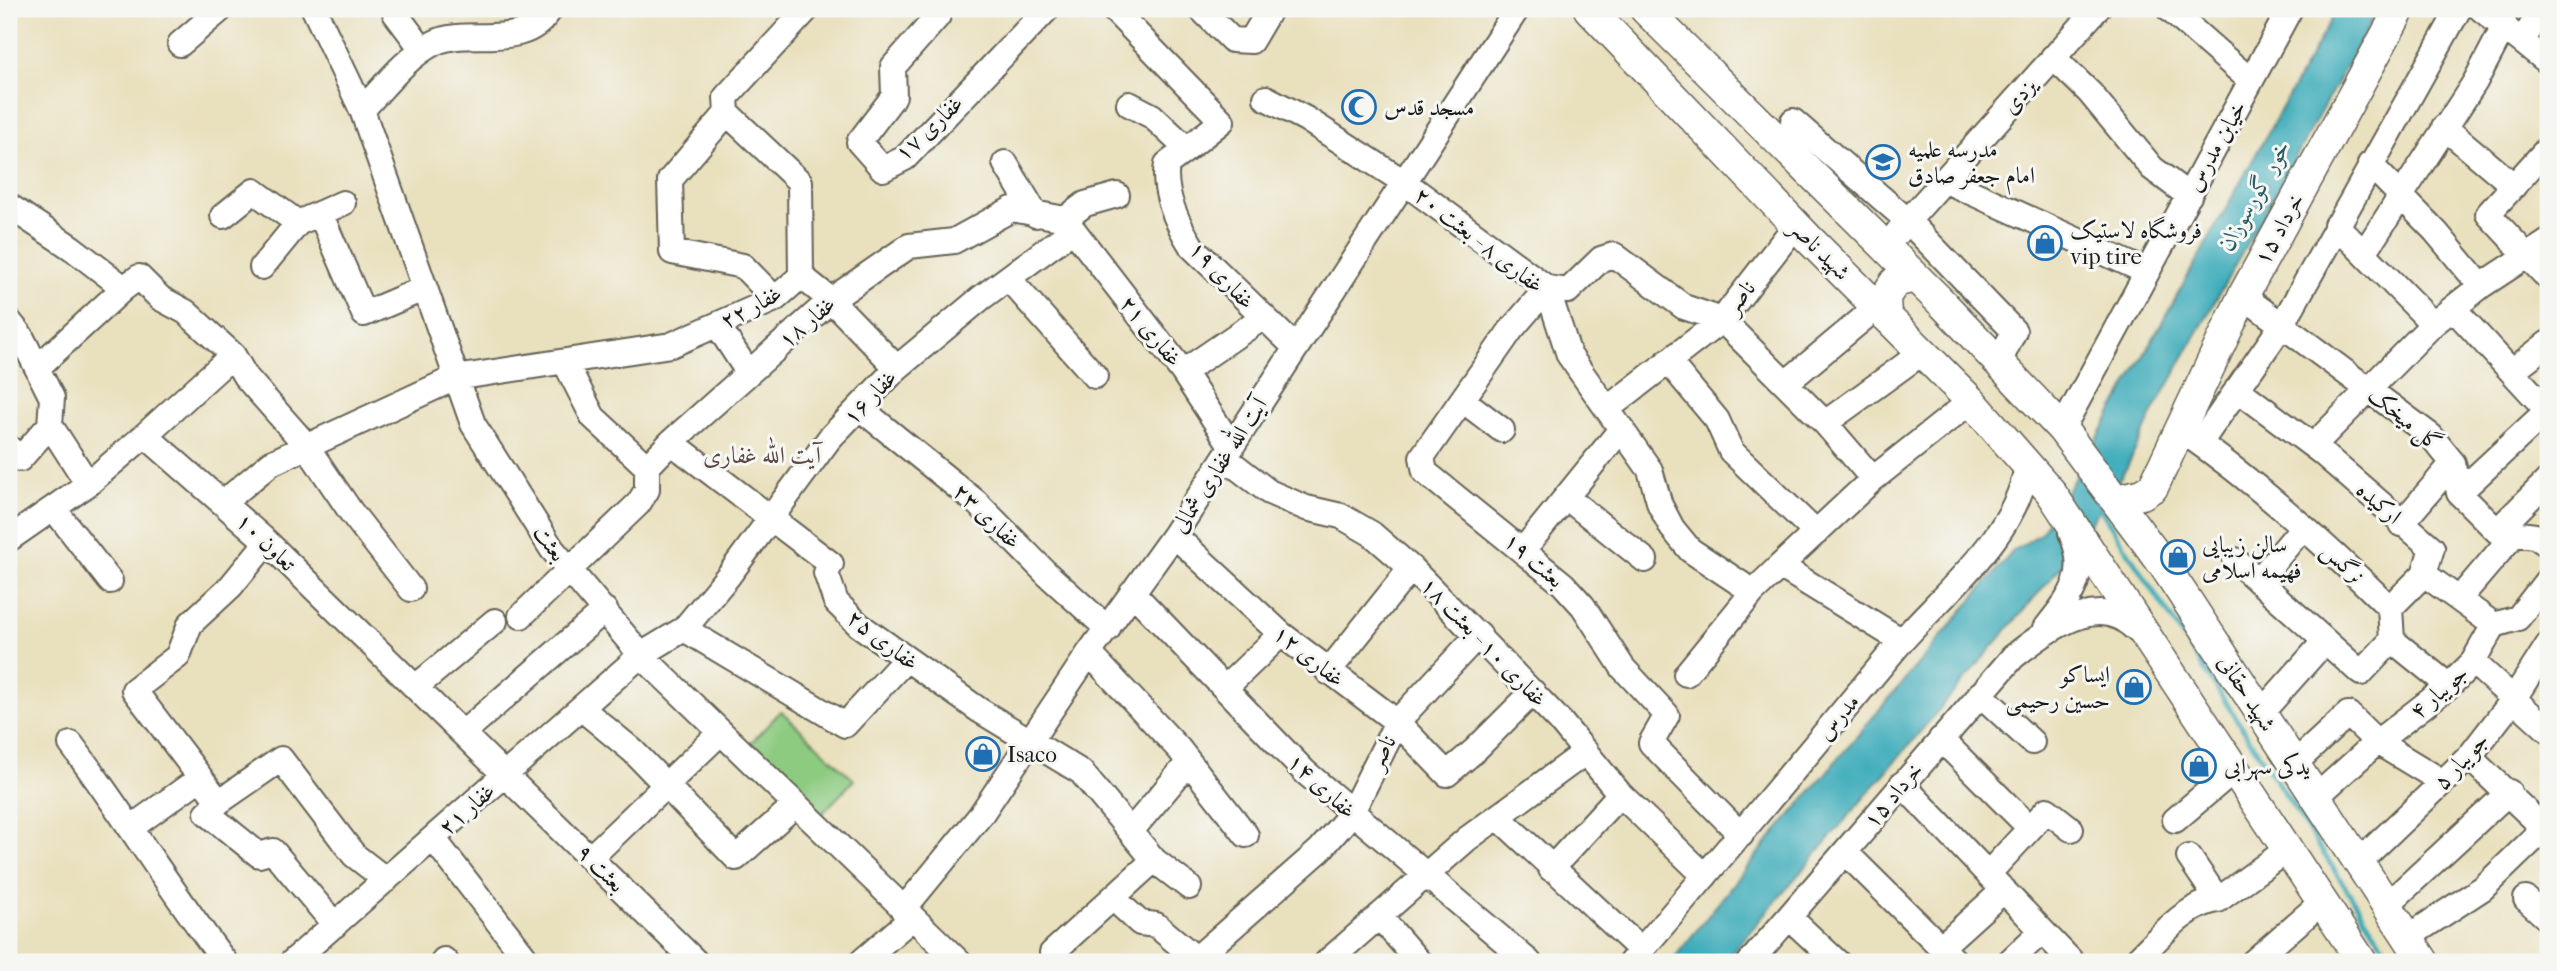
<svg xmlns="http://www.w3.org/2000/svg" width="2557" height="971" viewBox="0 0 2557 971" font-family="'IM FELL French Canon',Amiri,serif">
  <style>
    .green { fill: #8dcb81; stroke: #54744e; stroke-width: 2 }
    .water { fill: #3babb9; stroke: #2c646a; stroke-width: 2 }
    .lines { fill: none; stroke-linecap: round; stroke-linejoin: round }
    .stream { stroke: #3babb9; stroke-width: 5 }
    .minor-casing { stroke: #646154; stroke-width: 28 }
    .major-casing { stroke: #646154; stroke-width: 33 }
    .minor { stroke: #fff; stroke-width: 24 }
    .major { stroke: #fff; stroke-width: 30 }
    .labels { text-anchor: middle; dominant-baseline: central; stroke-width: 6; stroke-linejoin: round; paint-order: stroke }
    .street-label { font-size: 23px; fill: #1c1c1c; stroke: #f6f6f2 }
    .poi-label { font-size: 23px; fill: #1c1c1c; stroke: #f6f6f2; text-anchor: start }
    .water-label { font-size: 24px; font-style: italic; fill: #2a5c63; stroke: #f6f6f2 }
    .neighbourhood-label { font-size: 24px; fill: #5a4845; stroke: #f6f6f2 }
  </style>
  <rect width="100%" height="100%" fill="#f6f6f2"/>
  <filter id="ink" filterUnits="userSpaceOnUse"><feTurbulence type="fractalNoise" baseFrequency=".0143" numOctaves="2"/><feDisplacementMap in="SourceGraphic" scale="14" xChannelSelector="R" yChannelSelector="G"/><feConvolveMatrix kernelMatrix="1 2 1 2 8 2 1 2 1" color-interpolation-filters="sRGB"/></filter>
  <filter id="wash" filterUnits="userSpaceOnUse"><feTurbulence type="fractalNoise" baseFrequency=".00686" numOctaves="4" result="noise"/><feDisplacementMap in="SourceGraphic" scale="28" xChannelSelector="R" yChannelSelector="G"/><feGaussianBlur stdDeviation="1.57" result="paint"/><feColorMatrix in="noise" values="0 0 0 0 0 0 0 0 0 0 0 0 0 0 0 0 0 1.4 0 .05"/><feComposite in="paint" operator="in"/></filter>
  <g filter="url(#wash)">
    <rect width="100%" height="100%" fill="#e9e0bd"/>
    <path class="green" d="M781 711 854 780 821 815 747 747Z"/>
    <path class="water" d="M2337 9H2378L2155 409 2127 467 2064 563 1724 962H1671L1761 850 2013 551 2041 533 2082 466Z"/>
    <g class="lines">
      <path class="stream" d="M2097 504 2394 962"/>
    </g>
  </g>
  <g filter="url(#ink)">
    <g class="lines">
      <g class="minor-casing">
        <path id="minor" d="M314 9 362 110 473 424 552 549 641 655 959 962
          M1113 9 1222 121 1187 149
          M1201 9 1232 40 1251 41 1270 9
          M2169 9 2251 81
          M2481 9 2548 62
          M395 13 422 49
          M938 16 893 67 894 96 859 142 883 169 905 158 1047 9
          M2523 40 2542 9
          M180 44 221 9
          M2053 57 2090 93 2152 168 2189 196
          M1266 98 1306 119 1404 182 1547 288 1569 355 1650 470 1660 505 1672 528 1690 550 1753 592 1780 566 1902 641
          M1129 104 1152 116 1187 149 1167 164C1162 192 1177 223 1192 247L1295 347
          M362 110C383 88 406 57 434 43 467 26 525 53 550 9
          M727 113 670 180 672 252 743 266 775 299
          M1793 121 1908 221 2014 331 1999 363
          M2444 127 2514 186
          M2548 148 2488 214 2548 278
          M1005 163 1036 215
          M2370 164 2436 232 2481 286
          M1944 180 2147 272
          M9 206 72 248 124 288 139 277 160 298 186 312 233 355 245 376 305 444 351 512 411 589
          M320 213 364 314 423 289
          M223 216 254 191 298 223
          M1065 219 1183 372 1232 447
          M2336 225 2433 324
          M1897 233 2097 9
          M2364 253 2475 82 2505 25
          M262 267 298 223 343 203
          M801 276 831 300 897 368
          M1009 279 1095 376
          M2243 296 2431 436 2453 463 2459 493 2497 531 2535 536 2548 545
          M2453 308 2548 411
          M9 321 21 336 52 398 50 425 88 484
          M718 326 748 372
          M1668 361 1717 420 1731 451 1816 533
          M565 362 593 417 647 467
          M38 367 124 288
          M2512 371 2548 343
          M1183 372 1262 318
          M1786 383 1877 307
          M2237 389 2321 452 2432 548 2424 574 2494 625
          M1464 401 1502 430
          M861 409 976 502 1048 575 1108 629
          M1607 409 1722 320 1795 226
          M1825 423 1923 352
          M2062 429 2290 9
          M145 435 233 355
          M2188 435C2261 486 2327 546 2390 608L2392 640 2449 686
          M671 442 831 564 826 573 836 602 859 625 979 710 1081 772 1154 860 1189 887
          M2200 443 2282 325 2459 9
          M2313 446 2433 324 2481 286 2548 242
          M9 448 20 459 50 425
          M1225 458 1269 492 1306 508 1341 516 1372 534 1411 568 1560 721 1620 794 1705 876
          M2459 493 2548 410
          M1566 497 1645 560
          M224 502 271 463 455 378 671 345 775 299 801 276 800 182 727 113 726 97 807 9
          M54 509 110 581
          M2401 524 2453 463
          M2497 531 2548 480
          M1174 535 1281 634 1397 722 1447 774 1474 751 1533 692
          M9 539 88 484 145 435 267 542 696 962
          M267 542 231 586 190 624 178 656 134 690 219 802 207 813 259 855 273 851 335 925
          M1524 549 1622 428
          M2235 560 2361 673 2392 640
          M1780 566 1873 479 1971 401
          M2258 581 2303 527
          M1132 592 1305 772 1529 962
          M2459 599 2516 532
          M2390 608 2424 574
          M521 616 638 504 647 490V467L671 442 831 300 909 246 954 241 1012 209 1065 219 1085 204 1117 195
          M2046 628C2071 596 2090 575 2071 533
          M684 629 845 725 905 660
          M1089 653 1179 749 1246 835
          M2473 662 2548 730
          M1328 672 1411 568
          M1686 674 1753 592
          M417 686 495 621
          M1225 688 1281 634
          M1980 694 2032 742
          M581 708 633 751 736 858 795 805
          M2261 713 2325 641
          M464 732 605 610
          M1941 739 2030 828
          M71 744C124 815 171 891 225 962
          M2469 757 2548 832
          M2294 764 2348 714 2377 742 2443 782
          M1902 784 2072 962
          M2316 797 2377 742 2449 686 2473 662 2494 625 2518 618 2548 579
          M219 802 281 759 354 855 386 880
          M1498 817 1641 950
          M2175 820 2235 769
          M132 827 200 778
          M1131 831 1189 762
          M1741 835 1651 743 1667 715 1623 668 1583 606 1563 584 1425 472 1422 457 1511 330 1547 288 1568 291 1601 259 1614 255 1684 307 1722 320 1825 423 1873 479
          M433 838 529 962
          M1845 852 1956 962
          M591 857 721 732
          M2189 857 2218 900
          M2359 862 2469 757 2513 700 2548 645
          M1551 869 1620 794
          M1988 874 2047 810 2071 829
          M1114 899 1140 923 1156 925 1200 962
          M2526 899 2548 919
          M2387 905 2509 792
          M903 910 980 816 1089 653 1174 535 1517 9
          M1379 916 1419 962
          M1789 917 1837 962
          M2408 937 2483 888 2548 825
          M1942 946 2004 890
          M1052 953 1154 860
          M1197 958 1320 850 1351 814 1397 722 1479 634
          M444 960 446 962
          M292 962 641 655 684 629 729 575 829 439 897 368 981 298 1073 230
          M861 962 912 918
          M1327 962 1467 839 1586 752
          M1631 962C1720 859 1807 755 1894 650 1937 598 2020 535 2027 463
          M1750 962 2013 657C2038 637 2084 601 2118 617 2126 620 2134 628 2141 633
          M2009 962 2042 931
          M2134 962C2158 940 2184 905 2218 900L2288 849
          M2253 962 2322 902"/>
      </g>
      <g class="major-casing">
        <path id="major" d="M1589 9 1810 240 1971 401 2050 491 2362 962
          M1645 9 1943 304 2062 429 2163 564 2424 962
          M1886 316 1885 297 1895 282 1911 278 1919 280
          M2116 500 2142 494 2153 487 2243 296 2400 9"/>
      </g>
      <use href="#minor" class="minor"/>
      <use href="#major" class="major"/>
    </g>
  </g>
  <defs>
    <g id="mosque-ring" transform="scale(1.75)"><circle r="9.5" fill="#f6f6f2" stroke="#1f6fb2" stroke-width="1.5"/><path d="M3.5-4.9A6 6 0 1 0 3.5 4.9A5 5 0 1 1 3.5-4.9Z" fill="#1f6fb2"/></g>
    <g id="school-ring" transform="scale(1.75)"><circle r="9.5" fill="#f6f6f2" stroke="#1f6fb2" stroke-width="1.5"/><path d="M0-5L7-2L0 1L-7-2ZM-4 1L0 2.5L4 1V4Q0 6-4 4Z" fill="#1f6fb2"/></g>
    <g id="shop-ring" transform="scale(1.75)"><circle r="9.5" fill="#f6f6f2" stroke="#1f6fb2" stroke-width="1.5"/><path d="M-5-2.5h2.3a2.7 3.5 0 0 1 5.4 0H5L5.5 6h-11ZM-1.5-2.5h3a1.5 2.3 0 0 0-3 0Z" fill="#1f6fb2"/></g>
  </defs>
  <g fill-rule="evenodd">
    <use href="#mosque-ring" x="1359" y="107"/>
    <use href="#school-ring" x="1883" y="162"/>
    <use href="#shop-ring" x="2045" y="243"/>
    <use href="#shop-ring" x="2178" y="557"/>
    <use href="#shop-ring" x="2134" y="687"/>
    <use href="#shop-ring" x="983" y="754"/>
    <use href="#shop-ring" x="2199" y="766"/>
  </g>
  <g class="labels">
    <g class="street-label">
      <text transform="translate(2019 96) rotate(-49)">یزدی</text>
      <text transform="translate(929 128) rotate(-43)">غفاری ۱۷</text>
      <text transform="translate(2216 146) rotate(-61)">خیابن مدرس</text>
      <text transform="translate(2279 229) rotate(-61)">۱۵ خرداد</text>
      <text transform="translate(1479 240) rotate(38)">غفاری ۸ - بعثت ۲۰</text>
      <text transform="translate(1820 250) rotate(45)">شهید ناصر</text>
      <text transform="translate(1222 275) rotate(47)">غفاری ۱۹</text>
      <text transform="translate(1740 297) rotate(-52)">ناصر</text>
      <text transform="translate(751 307) rotate(-28)">غفار ۲۲</text>
      <text transform="translate(807 322) rotate(-40)">غفار ۱۸</text>
      <text transform="translate(1151 331) rotate(51)">غفاری ۲۱</text>
      <text transform="translate(870 397) rotate(-46)">غفار ۱۶</text>
      <text transform="translate(2405 419) rotate(39)">گل میخک</text>
      <text transform="translate(1219 465) rotate(-57)">آیت الله غفاری شمالی</text>
      <text transform="translate(2379 503) rotate(41)">ارکیده</text>
      <text transform="translate(987 516) rotate(44)">غفاری ۲۳</text>
      <text transform="translate(266 542) rotate(44)">تعاون ۱۰</text>
      <text transform="translate(550 543) rotate(54)">بعثت</text>
      <text transform="translate(1534 560) rotate(41)">بعثت ۱۹</text>
      <text transform="translate(2343 563) rotate(43)">نرگس</text>
      <text transform="translate(883 640) rotate(38)">غفاری ۲۵</text>
      <text transform="translate(1484 642) rotate(46)">غفاری ۱۰ - بعثت ۱۸</text>
      <text transform="translate(1309 656) rotate(39)">غفاری ۱۲</text>
      <text transform="translate(2439 692) rotate(-41)">جویبار ۴</text>
      <text transform="translate(2247 693) rotate(57)">شهید حقانی</text>
      <text transform="translate(1838 717) rotate(-50)">مدرس</text>
      <text transform="translate(1382 752) rotate(-63)">ناصر</text>
      <text transform="translate(2461 761) rotate(-47)">جویبار ۵</text>
      <text transform="translate(1322 786) rotate(43)">غفاری ۱۴</text>
      <text transform="translate(1893 795) rotate(-50)">۱۵ خرداد</text>
      <text transform="translate(467 809) rotate(-41)">غفار ۲۱</text>
      <text transform="translate(601 868) rotate(45)">بعثت ۹</text>
    </g>
    <g class="poi-label">
      <text x="1384" y="107">مسجد قدس</text>
      <text x="1908" y="149">مدرسه علمیه<tspan x="1908" dy="26">امام جعفر صادق</tspan></text>
      <text x="2070" y="230">فروشگاه لاستیک<tspan x="2070" dy="26">vip tire</tspan></text>
      <text x="2202" y="544">سالن زیبایی<tspan x="2202" dy="26">فهیمه اسلامی</tspan></text>
      <text x="2110" y="674" text-anchor="end">ایساکو<tspan x="2110" dy="26">حسین رحیمی</tspan></text>
      <text x="1007" y="754">Isaco</text>
      <text x="2224" y="766">یدکی سهرابی</text>
    </g>
    <g class="water-label">
      <text transform="translate(2254 195) rotate(-61)">خور گورسوزان</text>
    </g>
    <g class="neighbourhood-label">
      <text x="762" y="455">آیت الله غفاری</text>
    </g>
  </g>
  <rect width="2557" height="971" fill="none" stroke="#f6f6f2" stroke-width="35"/>
</svg>
